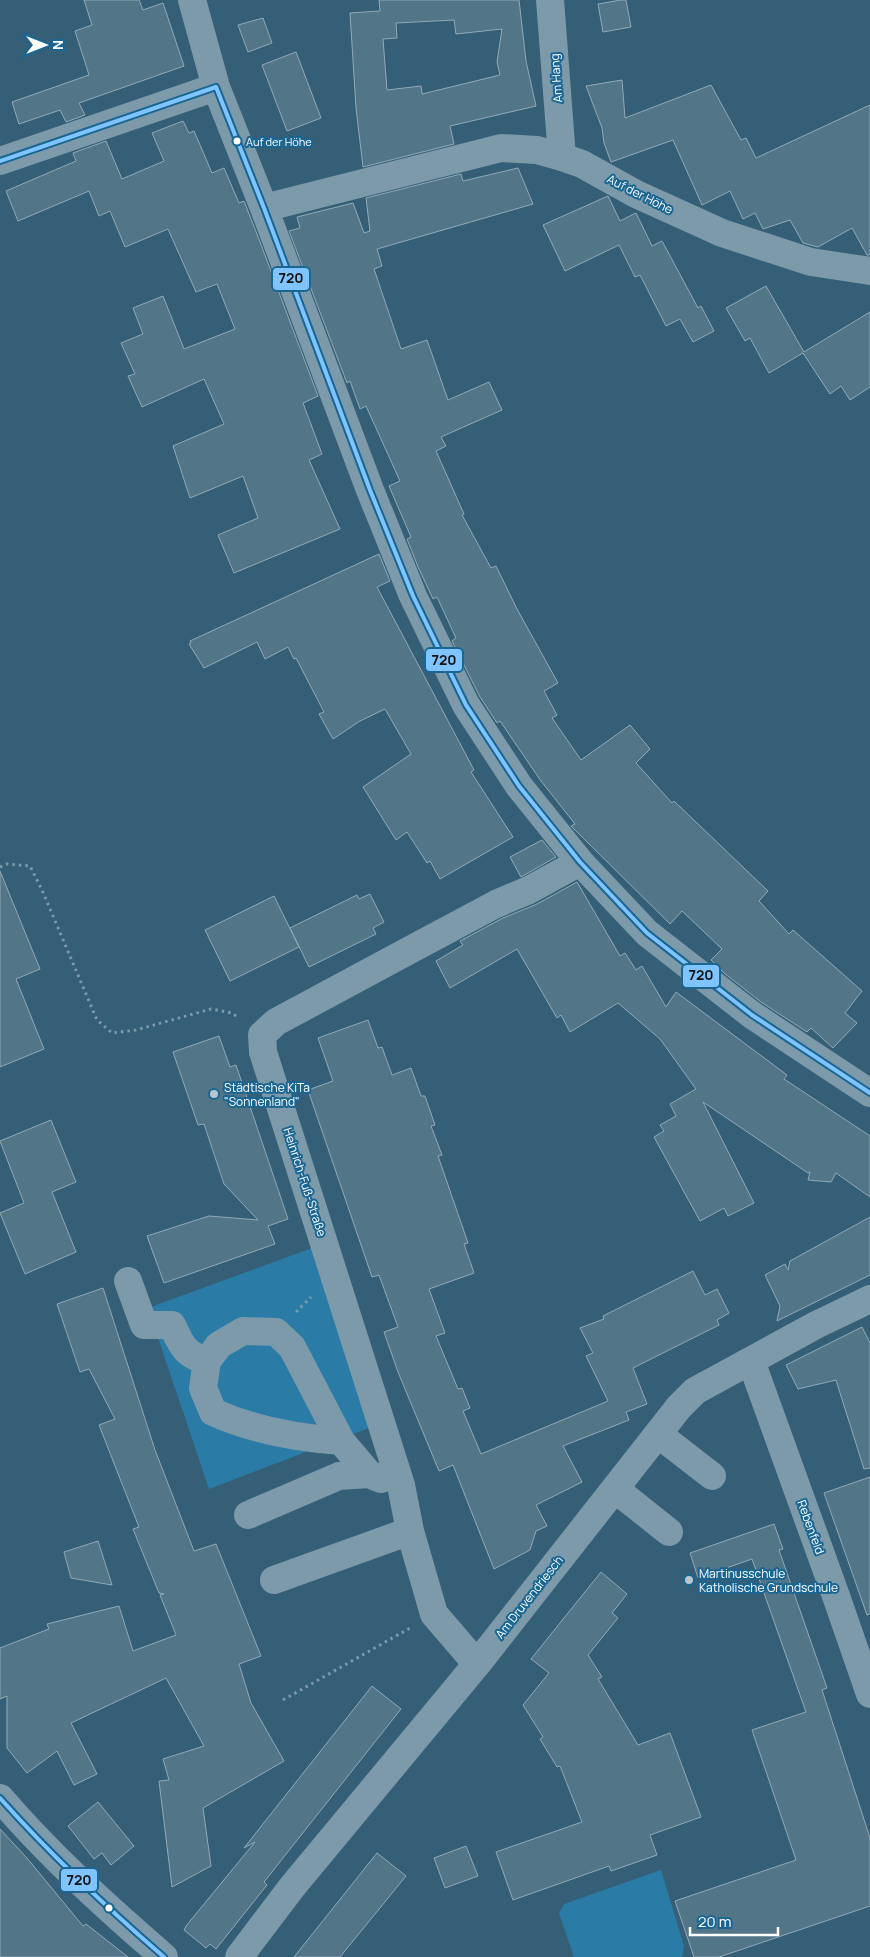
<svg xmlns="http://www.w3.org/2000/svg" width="870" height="1957" viewBox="0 0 870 1957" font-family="Manrope,sans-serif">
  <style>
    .green { fill: #2a7ca7 }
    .building { fill: #537588; stroke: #91aab8; fill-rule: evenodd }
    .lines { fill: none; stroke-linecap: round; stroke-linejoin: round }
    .path { stroke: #7c9aaa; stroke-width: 3; stroke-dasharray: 2.5 4; stroke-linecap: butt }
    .minor { stroke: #7c9aaa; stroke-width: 28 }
    .bus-1-casing { stroke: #196693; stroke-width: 8 }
    .bus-1 { stroke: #80c4ff; stroke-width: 4 }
    .bus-dot { fill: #fff; stroke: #196693; stroke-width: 2 }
    .poi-dot { fill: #b8c7cf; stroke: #196693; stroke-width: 2 }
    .labels { text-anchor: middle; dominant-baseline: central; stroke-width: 4; stroke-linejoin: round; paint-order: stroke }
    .bus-label { font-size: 11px; fill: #fff; stroke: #196693; text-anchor: start }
    .street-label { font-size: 12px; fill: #fff; stroke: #196693 }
    .poi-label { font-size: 12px; fill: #fff; stroke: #196693; text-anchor: start }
    .line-badge { stroke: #196693; stroke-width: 2 }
    .pale-badge-label { font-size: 14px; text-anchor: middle; font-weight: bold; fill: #111 }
  </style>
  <rect width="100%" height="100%" fill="#355f77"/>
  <path class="green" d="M315 1247 369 1428 209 1489 148 1308Z
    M661 1870 684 1946 682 1957H574L559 1913 564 1904Z"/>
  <path class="building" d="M84 0H139L143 10 163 3 184 66 79 103 85 115 66 122 60 110 19 124 12 102 89 75 75 31 92 25Z
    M379 0H519L526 61 536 106 450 126 454 144 363 167 356 108 350 13 380 11ZM454 20 456 34 502 29 497 62 500 75 422 94 421 86 387 90 383 39 397 38 396 23Z
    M621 0H626L631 27 603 32 598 4Z
    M263 18 272 43 248 52 238 25Z
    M296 52 321 118 287 131 262 65Z
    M622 80 625 118 711 85 741 140 746 138 756 158 870 105V255H867L852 228 818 247 803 243 790 220 763 229 755 213 743 219 730 191 702 205 673 140 611 162 604 143 602 128 586 86Z
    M183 121 189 133 194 131 212 173 224 168 239 203 244 201 260 242 318 396 303 403 322 454 309 460 340 529 234 573 218 535 258 518 243 476 190 498 173 446 224 424 204 379 142 407 128 376 135 374 121 343 143 334 133 308 163 296 184 349 235 329 217 284 196 292 168 229 125 247 110 211 99 216 89 191 18 221 6 191 76 161 73 153 106 141 122 179 164 161 152 133Z
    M518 168 533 204 377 249 382 266 374 269 401 349 427 340 448 400 489 382 502 410 441 437 446 446 436 451 464 514 462 515 491 568 496 566 517 609 558 683 544 691 557 715 552 718 581 760 630 725 650 749 636 763 672 803 674 801 768 891 759 901 789 934 793 930 862 991 845 1013 857 1023 833 1048 811 1028 807 1032 761 1002 724 973 711 960 722 949 682 911 670 924 574 829 571 826 575 824 541 781 500 721 497 723 480 697 452 641 456 638 437 597 433 599 418 567 407 539 411 537 389 486 400 481 366 406 360 409 350 381 347 383 289 231 300 228 297 217 353 203 364 233 370 231 366 198 461 174 463 181Z
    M608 196 620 221 636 213 652 246 662 241 698 308 701 306 714 331 693 342 680 319 666 326 640 275 635 277 619 245 565 271 543 225Z
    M766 286 804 352 870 312V387L850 400 841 386 830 394 803 353 769 373 750 338 745 341 726 308Z
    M379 554 390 581 377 587 474 770 471 772 513 837 440 879 430 861 427 863 407 832 396 840 363 787 411 754 385 709 360 721 333 739 319 714 324 712 296 658 294 659 288 647 265 659 257 642 204 668 189 644 191 643 190 641Z
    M542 840 556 857 521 877 510 857Z
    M0 871 40 969 16 979 44 1049 0 1067Z
    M577 882 620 956 625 953 636 970 642 966 666 1007 676 992 787 1075 784 1079 870 1136V1197L836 1173 831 1182 808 1180 810 1172 808 1173 703 1102 754 1203 728 1216 724 1208 700 1221 654 1137 664 1131 660 1125 676 1116 670 1104 696 1089 660 1039 618 1003 570 1032 561 1015 557 1018 517 949 450 988 436 961 463 945 460 941 503 918 537 904Z
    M370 894 384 922 373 928 376 934 309 967 290 928 357 895 359 899Z
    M274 896 299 947 230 981 205 930Z
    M368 1020 378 1048 382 1047 392 1075 411 1068 421 1096H425L435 1125 431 1126 442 1155 438 1156 468 1243 464 1244 474 1273 429 1289 445 1333 436 1336 458 1389 462 1388 470 1408 463 1411 481 1454 608 1401 586 1356 593 1353 580 1328 604 1319 603 1316 693 1271 705 1295 717 1289 729 1313 717 1320 719 1325 633 1368 647 1404 626 1412 629 1420 563 1446 582 1482 536 1505 547 1526 536 1531 530 1550 494 1569 453 1465 439 1471 398 1372 384 1332 398 1327 379 1275 372 1277 308 1090 333 1081 318 1038Z
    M219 1036 230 1067 236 1065 288 1219 268 1226 275 1244 164 1283 147 1236 209 1216 258 1220 224 1184 204 1124 198 1125 173 1052Z
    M51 1120 76 1182 52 1192 76 1252 25 1274 0 1213 24 1203 0 1141Z
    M870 1217V1275L777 1321 780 1306 765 1275 785 1264 788 1270 790 1261Z
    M103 1288 155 1450 194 1551 216 1544 261 1656 239 1664 251 1703 284 1761 203 1808 211 1866 172 1887 159 1781 169 1780 163 1759 204 1746 166 1678 71 1723 97 1774 74 1785 57 1751 27 1773 7 1748V1696L0 1699V1648L49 1629 47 1624 119 1606 133 1651 176 1635 160 1595 164 1594 159 1593 133 1529 139 1527 99 1425 115 1419 89 1369 80 1372 57 1304Z
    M862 1327 870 1343V1468L864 1469 836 1380 798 1389 786 1365Z
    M870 1477V1614L867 1615 824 1493Z
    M774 1524 783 1549 779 1550 827 1688 822 1690 870 1838V1906L719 1957H694L675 1901 796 1860 752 1730 806 1712 752 1559 698 1578 690 1553Z
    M98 1541 112 1585 71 1578 64 1552Z
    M601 1572 627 1594 612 1613 618 1618 588 1655 602 1677 598 1679 638 1745 670 1733 701 1817 650 1835 657 1855 611 1871 609 1866 513 1900 496 1852 582 1822 560 1766 557 1767 540 1739 543 1737 523 1705 549 1673 531 1659Z
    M372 1686 401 1709 264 1882 267 1885 216 1949 210 1944 206 1948 184 1930 186 1926 255 1842 244 1848Z
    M98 1802 134 1846 111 1865 102 1853 94 1859 68 1826Z
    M0 1829 26 1857 83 1926 86 1924 128 1957H0Z
    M466 1846 478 1876 445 1888 434 1858Z
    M377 1853 406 1876 340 1957H294Z"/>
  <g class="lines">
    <path class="path" d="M0 867 7 864 30 866 42 890 97 1020 112 1033 136 1030 211 1009 232 1013 239 1018
      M296 1312 311 1297
      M283 1700 410 1628"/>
    <path class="minor" d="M192 0 216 87 264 208 370 490 413 596 466 705 519 786 580 862 647 933 752 1015 870 1093
      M550 0 562 157
      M0 161 216 87
      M264 208 501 148 537 150 562 157 582 164 636 194 722 233 811 262 870 271
      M128 1281 144 1325H172C182 1346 184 1354 207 1361
      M751 1361 836 1596 870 1694
      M658 1434 712 1476
      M341 1441 292 1347 276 1332 243 1331 219 1345 207 1361 203 1388 213 1412C253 1430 297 1438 341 1441L369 1474
      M615 1489 669 1532
      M248 1515 339 1476 369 1474 381 1479
      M274 1580 410 1531
      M477 1664 434 1614 410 1531 401 1485 263 1052 262 1035 276 1022 408 951 496 904 529 890 580 862
      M0 1798C50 1856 106 1907 164 1957
      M239 1957 292 1887 477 1664 679 1407 695 1391 816 1325 870 1299"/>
    <g class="bus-1-casing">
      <path id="bus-1" d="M216 87 264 208 370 490 413 596 466 705 519 786 580 862 647 933 752 1015 870 1093
        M0 161 216 87
        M0 1798C51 1855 106 1907 164 1957"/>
    </g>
    <use href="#bus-1" class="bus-1"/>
  </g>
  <g class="bus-dot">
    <circle cx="237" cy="141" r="4.5"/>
    <circle cx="109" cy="1908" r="4.5"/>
  </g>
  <g class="poi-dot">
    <circle cx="214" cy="1094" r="5"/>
    <circle cx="689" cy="1580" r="5"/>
  </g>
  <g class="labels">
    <g class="bus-label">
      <text x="246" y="141">Auf der Höhe</text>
    </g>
    <g class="street-label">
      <text transform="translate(556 78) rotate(-94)">Am Hang</text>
      <text transform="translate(640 194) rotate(27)">Auf der Höhe</text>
      <text transform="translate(305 1182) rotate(72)">Heinrich-Fuß-Straße</text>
      <text transform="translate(811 1527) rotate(70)">Rebenfeld</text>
      <text transform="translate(529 1597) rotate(-52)">Am Druvendriesch</text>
    </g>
    <g class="poi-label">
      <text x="224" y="1087">Städtische KiTa<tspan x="224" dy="14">"Sonnenland"</tspan></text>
      <text x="699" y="1573">Martinusschule<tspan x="699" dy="14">Katholische Grundschule</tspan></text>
    </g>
  </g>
  <g class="line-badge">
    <rect x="272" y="267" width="38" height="24" rx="5" fill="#80c4ff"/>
    <rect x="425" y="648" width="38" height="24" rx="5" fill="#80c4ff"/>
    <rect x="682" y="964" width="38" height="24" rx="5" fill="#80c4ff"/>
    <rect x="60" y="1868" width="38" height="24" rx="5" fill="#80c4ff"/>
  </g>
  <g class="pale-badge-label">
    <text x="291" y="283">720</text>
    <text x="444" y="665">720</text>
    <text x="701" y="980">720</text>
    <text x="79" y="1885">720</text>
  </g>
  <g transform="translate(45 45) rotate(90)" stroke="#196693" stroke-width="4" paint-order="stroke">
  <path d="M0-4L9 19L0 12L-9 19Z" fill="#ffffff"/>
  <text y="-8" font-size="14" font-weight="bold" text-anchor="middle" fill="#ffffff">N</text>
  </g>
  <path d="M690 1927v8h88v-8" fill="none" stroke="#ffffff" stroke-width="2.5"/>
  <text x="698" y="1927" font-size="15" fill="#ffffff" stroke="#196693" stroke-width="4" paint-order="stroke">20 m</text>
</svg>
